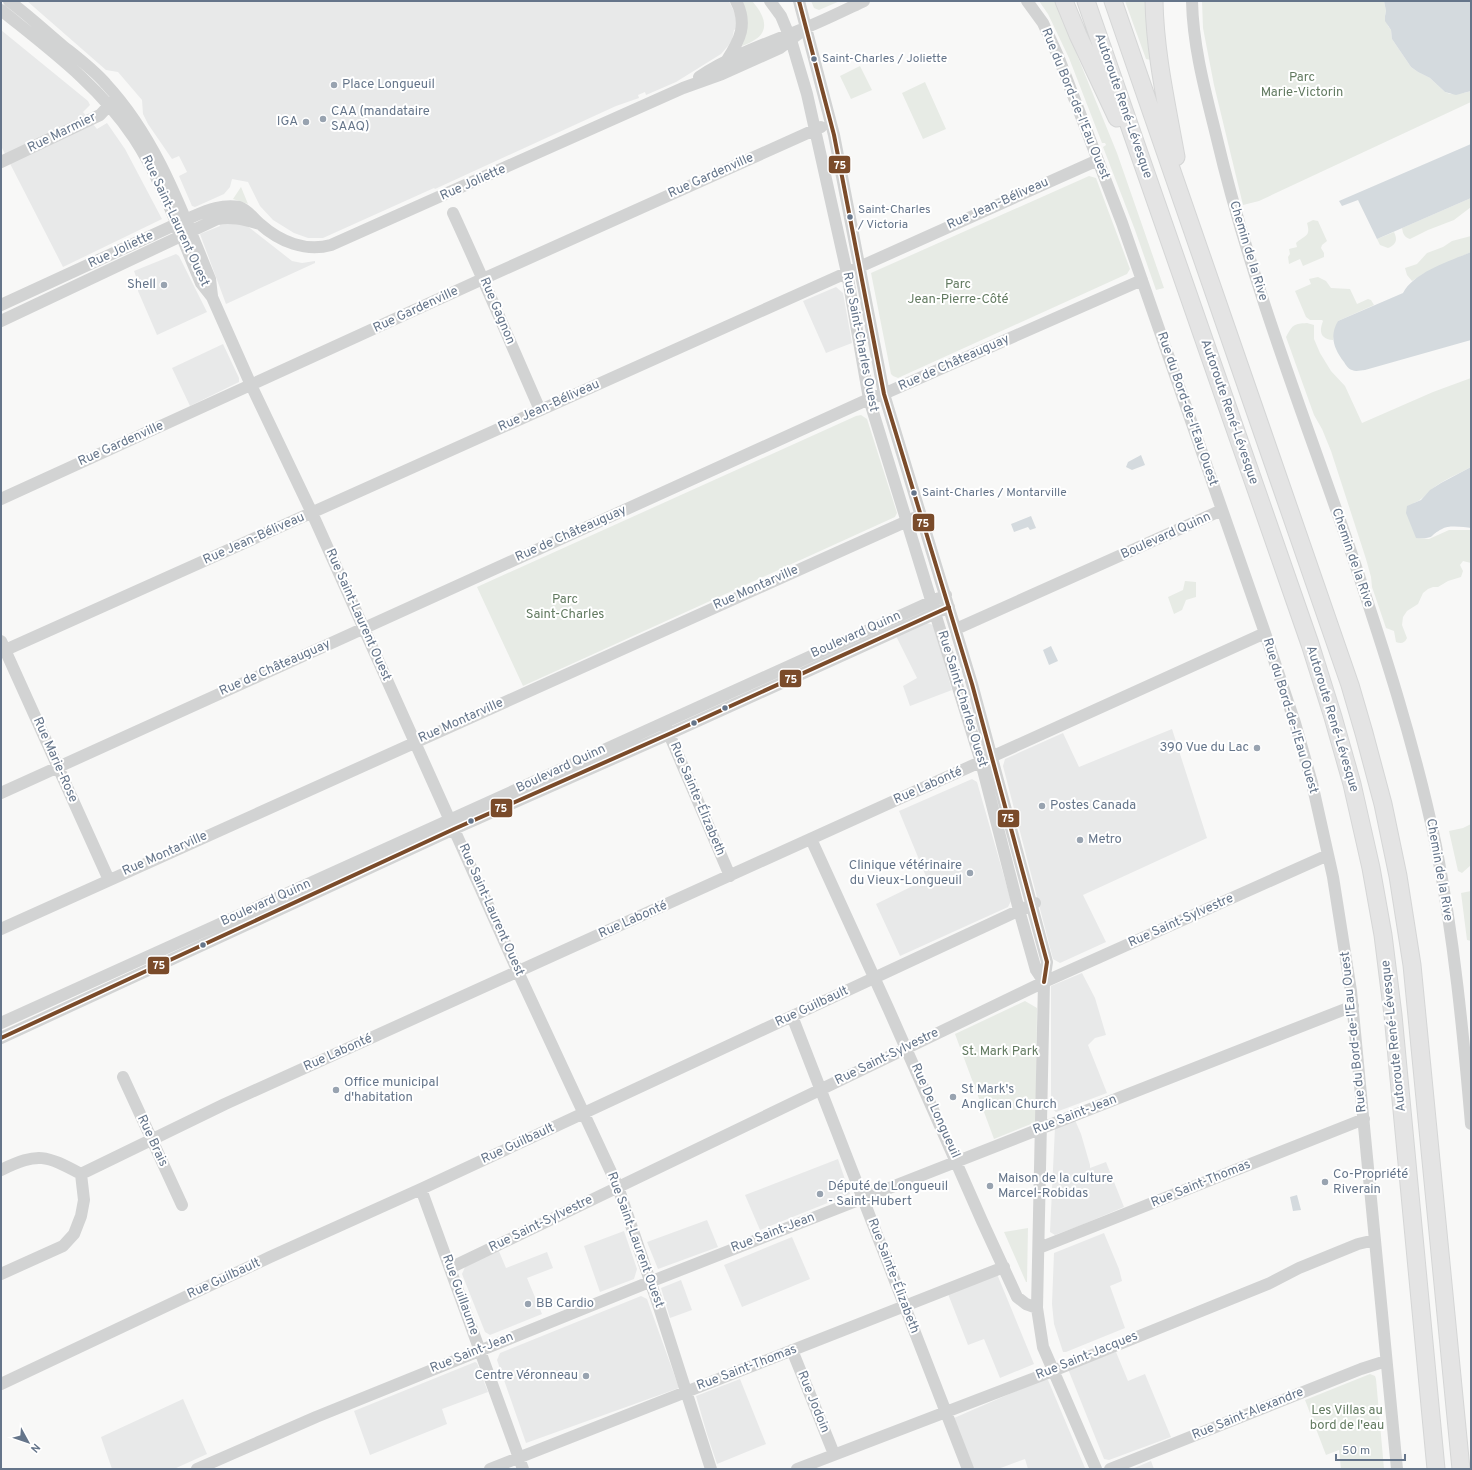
<svg xmlns="http://www.w3.org/2000/svg" width="1472" height="1470" viewBox="0 0 1472 1470" font-family="Overpass,sans-serif">
  <style>
    .built { fill: #e8e9e9 }
    .green { fill: #e7ebe5 }
    .water { fill: #d4dade }
    .lines { fill: none; stroke-linecap: round; stroke-linejoin: round }
    .highway-casing { stroke: #d5d6d6; stroke-width: 19 }
    .minor { stroke: #d2d3d3; stroke-width: 12 }
    .highway { stroke: #e4e4e4; stroke-width: 17 }
    .bus-1-casing { stroke: #fff; stroke-width: 7 }
    .bus-1 { stroke: #7a4b2a; stroke-width: 4 }
    .bus-dot { fill: #65758a; stroke: #fff; stroke-width: 1.5 }
    .poi-dot { fill: #98a3b0; stroke: #fff; stroke-width: 1.5 }
    .labels { text-anchor: middle; dominant-baseline: central; stroke-width: 4; stroke-linejoin: round; paint-order: stroke }
    .bus-label { font-size: 12px; fill: #65758a; stroke: #fff; text-anchor: start }
    .park-label { font-size: 13px; fill: #627a60; stroke: #fff }
    .poi-label { font-size: 13px; fill: #65758a; stroke: #fff; text-anchor: start }
    .street-label { font-size: 13px; fill: #65758a; stroke: #fff }
    .line-badge { stroke: #fff; stroke-width: 1.5 }
    .badge-label { font-size: 11px; text-anchor: middle; font-weight: bold; fill: #fff }
  </style>
  <rect width="100%" height="100%" fill="#f8f8f7"/>
  <path class="built" d="M27 1H729L736 16V29L734 30 732 40 728 46 721 54 676 82 646 95 645 92 638 95 639 98 616 106 435 189 434 188 323 238H308L294 233 273 220 260 206 248 182 232 179 230 187 224 194 195 207 192 206 179 176 187 172 179 156 172 159 148 124 143 114 142 100 118 72 106 70Z
    M1 30 88 101 90 105 83 112 97 129 107 123 125 149 162 219 63 267 1 146Z
    M225 222 246 225 292 261 302 263 315 261V263L226 304 200 234 220 226 219 223Z
    M176 254 179 256 207 312 157 335 138 291V282L134 271Z
    M836 287 843 293 852 343 826 353 803 301Z
    M223 344 239 378V382L190 406 172 368Z
    M927 623 933 625 952 690 910 706 903 686 917 678 896 636Z
    M1172 729 1207 838 1083 895 1106 942 1060 963 1053 959 1003 766 1005 759 1063 733 1079 767Z
    M972 779 977 782 1011 901 1008 907 900 956 876 904 927 879 899 811Z
    M1082 973 1095 998 1106 1035 1095 1038 1088 1045 1107 1093 1056 1112 1051 1108V986Z
    M1075 1120 1081 1134 1090 1165V1168L1106 1162 1124 1207 1079 1226 1055 1235 1050 1232 1055 1127Z
    M838 1159 850 1194 760 1230 745 1195Z
    M707 1220 718 1247 658 1269 647 1242Z
    M624 1231 637 1269 634 1279 600 1292 584 1246Z
    M1104 1233 1119 1269 1122 1281 1110 1286 1125 1328 1066 1352H1063L1054 1324 1052 1304 1054 1253Z
    M792 1237 810 1279 742 1307 724 1265Z
    M498 1249 506 1268 547 1252 553 1268 527 1278 542 1314 490 1335 485 1332 462 1274 465 1267Z
    M997 1274 1034 1364 1000 1378 984 1339 968 1345 948 1294Z
    M681 1280 692 1310 670 1318 661 1288Z
    M641 1296 647 1299 679 1388 526 1443 497 1360 500 1353Z
    M1116 1352 1128 1381 1145 1374 1171 1437 1109 1460 1104 1459 1068 1369Z
    M475 1362 477 1363 488 1392 442 1409 447 1424 370 1455 354 1411Z
    M740 1379 766 1444 717 1464 707 1434 696 1396Z
    M1042 1380H1048L1085 1468 1028 1469 1025 1459 998 1469H974L954 1418Z
    M183 1399 207 1454 174 1469H112L101 1437Z
    M1151 1461 1154 1469H1132Z"/>
  <path class="green" d="M742 1H752C761 11 772 28 756 39 752 42 747 44 742 46L746 34Z
    M811 1H840L819 10 814 8Z
    M1039 1H1055L1117 153 1164 288 1156 290 1135 230 1103 147 1106 145 1105 143H1102L1069 58 1048 14Z
    M1125 1H1147L1151 60 1146 59Z
    M1202 1H1384L1386 11 1385 16 1388 26 1391 30 1392 39 1411 67 1418 72 1430 78 1445 92 1450 94 1464 93 1471 91V102L1259 201 1243 205 1214 85 1203 28Z
    M860 66 872 90 851 99 840 76Z
    M925 82 946 129 923 139 902 93Z
    M1089 176 1096 178 1130 269 1127 274 898 378 893 376 891 374 871 273Z
    M241 187 248 204 233 199Z
    M1471 198V207L1454 220 1428 230 1410 239C1404 237 1403 234 1402 228Z
    M1313 220 1318 221 1327 241 1322 245 1321 248 1324 253V257L1303 266 1300 259 1289 264 1288 257 1290 254 1289 249 1297 247 1296 243C1305 235 1311 237 1307 223Z
    M1394 232C1398 240 1396 245 1388 248L1380 245 1377 239Z
    M1471 236V252L1423 274 1412 281 1407 275 1405 268 1417 264 1427 253 1443 247 1452 241Z
    M1318 277 1326 281 1331 288 1350 289 1357 304 1368 299 1371 300 1374 305 1338 321 1333 340C1320 339 1319 331 1323 321L1322 320H1310L1306 317 1295 291 1311 284 1309 279Z
    M1307 323 1314 325V339L1320 353 1331 371 1345 386 1362 423 1433 392 1471 378V467C1458 474 1443 480 1432 489 1425 495 1422 500 1414 503L1412 526 1418 538 1429 539 1449 530H1471V563L1463 561 1460 565 1463 571 1461 577 1448 581 1438 587H1433L1428 589 1423 593 1418 604 1407 611 1403 617 1402 625 1407 638C1405 643 1401 644 1396 642L1394 631 1386 628 1372 587 1371 577 1366 559 1331 451 1322 429 1314 415 1286 337C1293 324 1294 324 1307 323Z
    M861 415 867 419 897 513 895 517 523 686 477 587 856 416Z
    M1185 581 1196 582V597L1186 600 1182 610 1174 614 1168 597 1183 590Z
    M1471 824V865L1462 873 1458 871 1449 831 1463 828Z
    M1471 891V941L1467 940 1461 893Z
    M1025 1001 1037 1008 1036 1122 994 1139 955 1034Z
    M1028 1228 1027 1282H1026L1004 1232Z
    M1370 1374 1375 1376 1376 1379 1384 1469H1341L1339 1450 1326 1455 1305 1400Z"/>
  <path class="water" d="M1384 1H1471V91L1456 95 1445 92 1430 78 1418 72 1411 67 1392 39 1391 30 1385 21V16L1386 11Z
    M1471 144V198L1377 239 1358 200 1342 206 1339 201Z
    M1471 252V340L1365 370C1361 370 1356 372 1352 370 1348 369 1346 365 1344 362 1334 349 1329 336 1338 321L1403 293C1414 272 1450 261 1471 252Z
    M1141 455 1145 465 1132 470 1126 467 1128 462Z
    M1471 467V528C1464 527 1448 525 1442 529 1428 536 1436 539 1416 538L1406 513 1407 506 1421 500 1430 490 1441 483Z
    M1031 516 1036 528 1030 530 1028 527 1014 532 1011 524Z
    M1051 646 1058 661 1049 665 1043 650Z
    M1297 1195 1301 1210 1293 1211 1290 1197Z"/>
  <g class="lines">
    <g class="highway-casing">
      <path id="highway" d="M1064 1 1078 35 1117 118
        M1086 1 1310 644 1333 717 1352 784 1371 868 1383 935 1393 1015 1436 1469
        M1113 1 1350 685 1364 733 1383 804 1398 876 1412 965 1461 1469
        M1154 1C1155 54 1167 106 1176 157"/>
    </g>
    <path class="minor" d="M9 1C28 15 45 31 63 46 78 58 94 70 106 84 157 139 182 211 210 279L212 296
      M770 1 781 16 791 40 807 94 847 273 869 399 981 762 1019 910 1036 970 1044 982
      M799 1 834 135 884 394 972 684 1047 962 1044 982 1037 1308 1043 1347 1096 1469
      M1027 1 1043 23 1058 56 1122 223 1265 633 1295 723 1312 783 1333 877 1351 991 1397 1469
      M1192 1C1193 48 1206 94 1217 139 1250 279 1303 413 1350 549 1383 647 1415 745 1436 846 1454 938 1463 1031 1471 1124
      M1 10C48 48 100 86 134 138 163 182 180 235 201 283L212 297 251 385 312 513 518 972 618 1187 659 1307 711 1469
      M727 60C740 40 748 24 736 1
      M699 77C732 55 768 43 805 28 825 20 845 10 864 1
      M1 162 100 115 114 100
      M453 213C483 278 511 344 540 410
      M1 305 194 216C208 210 223 204 239 207 248 210 253 218 260 224 280 242 306 252 331 245L683 88 722 74 780 48 806 28
      M1 321 217 219C232 216 245 220 260 224
      M1 499 476 282 821 127
      M956 629 1222 510
      M1 641 109 880
      M1 652 1098 160
      M666 727 730 876
      M1 793 869 399 888 392 1142 280
      M811 839 889 1010 982 1221 1017 1297 1026 1304 1037 1308
      M1 929 914 518
      M792 1016 968 1469
      M1 1023 946 595
      M1 1038 454 829 669 734 949 607
      M123 1077 182 1205
      M1 1170C39 1152 45 1155 81 1174
      M81 1174 225 1104 1265 633
      M421 1189 523 1469
      M1039 1248 1364 1119
      M450 1268 1044 982 1328 855
      M1 1274 63 1246 74 1234 81 1216 84 1200 81 1174
      M792 1350 834 1454
      M1 1384 270 1257 421 1189 1035 903
      M197 1469 316 1417 642 1285 1353 1006
      M490 1469 1004 1267
      M797 1469 1053 1371 1270 1283 1299 1268 1358 1244 1375 1240
      M1110 1469 1361 1369 1386 1361"/>
    <use href="#highway" class="highway"/>
    <g class="bus-1-casing">
      <path id="bus-1" d="M799 1 834 135 884 394 972 684 1047 962 1044 982
        M1 1038 454 829 669 734 949 607"/>
    </g>
    <use href="#bus-1" class="bus-1"/>
  </g>
  <g class="bus-dot">
    <circle cx="814" cy="59" r="3.5"/>
    <circle cx="850" cy="217" r="3.5"/>
    <circle cx="914" cy="493" r="3.5"/>
    <circle cx="725" cy="708" r="3.5"/>
    <circle cx="694" cy="723" r="3.5"/>
    <circle cx="471" cy="821" r="3.5"/>
    <circle cx="203" cy="945" r="3.5"/>
  </g>
  <g class="poi-dot">
    <circle cx="334" cy="85" r="4"/>
    <circle cx="323" cy="119" r="4"/>
    <circle cx="306" cy="122" r="4"/>
    <circle cx="164" cy="285" r="4"/>
    <circle cx="1257" cy="748" r="4"/>
    <circle cx="1042" cy="806" r="4"/>
    <circle cx="1080" cy="840" r="4"/>
    <circle cx="970" cy="873" r="4"/>
    <circle cx="336" cy="1090" r="4"/>
    <circle cx="953" cy="1097" r="4"/>
    <circle cx="1325" cy="1182" r="4"/>
    <circle cx="990" cy="1186" r="4"/>
    <circle cx="820" cy="1194" r="4"/>
    <circle cx="528" cy="1304" r="4"/>
    <circle cx="586" cy="1376" r="4"/>
  </g>
  <g class="labels">
    <g class="bus-label">
      <text x="822" y="59">Saint-Charles / Joliette</text>
      <text x="858" y="210">Saint-Charles<tspan x="858" dy="15">/ Victoria</tspan></text>
      <text x="922" y="493">Saint-Charles / Montarville</text>
    </g>
    <g class="park-label">
      <text x="1302" y="78">Parc<tspan x="1302" dy="15">Marie-Victorin</tspan></text>
      <text x="958" y="285">Parc<tspan x="958" dy="15">Jean-Pierre-Côté</tspan></text>
      <text x="565" y="600">Parc<tspan x="565" dy="15">Saint-Charles</tspan></text>
      <text x="1000" y="1052">St. Mark Park</text>
      <text x="1347" y="1411">Les Villas au<tspan x="1347" dy="15">bord de l'eau</tspan></text>
    </g>
    <g class="poi-label">
      <text x="342" y="85">Place Longueuil</text>
      <text x="331" y="112">CAA (mandataire<tspan x="331" dy="15">SAAQ)</tspan></text>
      <text x="298" y="122" text-anchor="end">IGA</text>
      <text x="156" y="285" text-anchor="end">Shell</text>
      <text x="1249" y="748" text-anchor="end">390 Vue du Lac</text>
      <text x="1050" y="806">Postes Canada</text>
      <text x="1088" y="840">Metro</text>
      <text x="962" y="866" text-anchor="end">Clinique vétérinaire<tspan x="962" dy="15">du Vieux-Longueuil</tspan></text>
      <text x="344" y="1083">Office municipal<tspan x="344" dy="15">d'habitation</tspan></text>
      <text x="961" y="1090">St Mark's<tspan x="961" dy="15">Anglican Church</tspan></text>
      <text x="1333" y="1175">Co-Propriété<tspan x="1333" dy="15">Riverain</tspan></text>
      <text x="998" y="1179">Maison de la culture<tspan x="998" dy="15">Marcel-Robidas</tspan></text>
      <text x="828" y="1187">Député de Longueuil<tspan x="828" dy="15">- Saint-Hubert</tspan></text>
      <text x="536" y="1304">BB Cardio</text>
      <text x="578" y="1376" text-anchor="end">Centre Véronneau</text>
    </g>
    <g class="street-label">
      <text transform="translate(1075 104) rotate(68)">Rue du Bord-de-l'Eau Ouest</text>
      <text transform="translate(1123 106) rotate(71)">Autoroute René-Lévesque</text>
      <text transform="translate(62 133) rotate(-26)">Rue Marmier</text>
      <text transform="translate(711 176) rotate(-24)">Rue Gardenville</text>
      <text transform="translate(473 183) rotate(-24)">Rue Joliette</text>
      <text transform="translate(998 204) rotate(-24)">Rue Jean-Béliveau</text>
      <text transform="translate(175 221) rotate(65)">Rue Saint-Laurent Ouest</text>
      <text transform="translate(121 250) rotate(-25)">Rue Joliette</text>
      <text transform="translate(1248 251) rotate(73)">Chemin de la Rive</text>
      <text transform="translate(416 310) rotate(-25)">Rue Gardenville</text>
      <text transform="translate(497 311) rotate(67)">Rue Gagnon</text>
      <text transform="translate(860 342) rotate(79)">Rue Saint-Charles Ouest</text>
      <text transform="translate(954 363) rotate(-24)">Rue de Châteauguay</text>
      <text transform="translate(549 406) rotate(-24)">Rue Jean-Béliveau</text>
      <text transform="translate(1187 409) rotate(71)">Rue du Bord-de-l'Eau Ouest</text>
      <text transform="translate(1229 412) rotate(71)">Autoroute René-Lévesque</text>
      <text transform="translate(121 444) rotate(-24)">Rue Gardenville</text>
      <text transform="translate(571 534) rotate(-24)">Rue de Châteauguay</text>
      <text transform="translate(1166 536) rotate(-24)">Boulevard Quinn</text>
      <text transform="translate(254 539) rotate(-24)">Rue Jean-Béliveau</text>
      <text transform="translate(1352 558) rotate(71)">Chemin de la Rive</text>
      <text transform="translate(756 588) rotate(-24)">Rue Montarville</text>
      <text transform="translate(358 615) rotate(66)">Rue Saint-Laurent Ouest</text>
      <text transform="translate(856 635) rotate(-24)">Boulevard Quinn</text>
      <text transform="translate(275 668) rotate(-24)">Rue de Châteauguay</text>
      <text transform="translate(962 699) rotate(73)">Rue Saint-Charles Ouest</text>
      <text transform="translate(1290 716) rotate(73)">Rue du Bord-de-l'Eau Ouest</text>
      <text transform="translate(1332 719) rotate(73)">Autoroute René-Lévesque</text>
      <text transform="translate(461 721) rotate(-24)">Rue Montarville</text>
      <text transform="translate(55 760) rotate(66)">Rue Marie-Rose</text>
      <text transform="translate(561 769) rotate(-25)">Boulevard Quinn</text>
      <text transform="translate(928 786) rotate(-24)">Rue Labonté</text>
      <text transform="translate(697 799) rotate(67)">Rue Sainte-Élizabeth</text>
      <text transform="translate(165 854) rotate(-24)">Rue Montarville</text>
      <text transform="translate(1439 870) rotate(80)">Chemin de la Rive</text>
      <text transform="translate(266 903) rotate(-24)">Boulevard Quinn</text>
      <text transform="translate(491 910) rotate(66)">Rue Saint-Laurent Ouest</text>
      <text transform="translate(633 920) rotate(-24)">Rue Labonté</text>
      <text transform="translate(1181 921) rotate(-24)">Rue Saint-Sylvestre</text>
      <text transform="translate(812 1007) rotate(-25)">Rue Guilbault</text>
      <text transform="translate(1354 1032) rotate(-96)">Rue du Bord-de-l'Eau Ouest</text>
      <text transform="translate(1394 1036) rotate(-96)">Autoroute René-Lévesque</text>
      <text transform="translate(338 1053) rotate(-24)">Rue Labonté</text>
      <text transform="translate(887 1057) rotate(-26)">Rue Saint-Sylvestre</text>
      <text transform="translate(935 1111) rotate(66)">Rue De Longueuil</text>
      <text transform="translate(1075 1115) rotate(-21)">Rue Saint-Jean</text>
      <text transform="translate(152 1141) rotate(65)">Rue Brais</text>
      <text transform="translate(518 1144) rotate(-25)">Rue Guilbault</text>
      <text transform="translate(1201 1184) rotate(-22)">Rue Saint-Thomas</text>
      <text transform="translate(541 1224) rotate(-26)">Rue Saint-Sylvestre</text>
      <text transform="translate(773 1233) rotate(-21)">Rue Saint-Jean</text>
      <text transform="translate(635 1240) rotate(70)">Rue Saint-Laurent Ouest</text>
      <text transform="translate(893 1276) rotate(69)">Rue Sainte-Élizabeth</text>
      <text transform="translate(224 1279) rotate(-25)">Rue Guilbault</text>
      <text transform="translate(460 1295) rotate(70)">Rue Guillaume</text>
      <text transform="translate(472 1353) rotate(-22)">Rue Saint-Jean</text>
      <text transform="translate(1087 1356) rotate(-22)">Rue Saint-Jacques</text>
      <text transform="translate(747 1368) rotate(-21)">Rue Saint-Thomas</text>
      <text transform="translate(813 1402) rotate(68)">Rue Jodoin</text>
      <text transform="translate(1248 1414) rotate(-22)">Rue Saint-Alexandre</text>
    </g>
  </g>
  <g class="line-badge">
    <rect x="828" y="155" width="23" height="19" rx="4" fill="#7a4b2a"/>
    <rect x="912" y="513" width="23" height="19" rx="4" fill="#7a4b2a"/>
    <rect x="779" y="669" width="23" height="19" rx="4" fill="#7a4b2a"/>
    <rect x="490" y="798" width="23" height="20" rx="4" fill="#7a4b2a"/>
    <rect x="997" y="809" width="23" height="19" rx="4" fill="#7a4b2a"/>
    <rect x="147" y="956" width="23" height="19" rx="4" fill="#7a4b2a"/>
  </g>
  <g class="badge-label">
    <text x="840" y="169">75</text>
    <text x="923" y="527">75</text>
    <text x="791" y="683">75</text>
    <text x="501" y="812">75</text>
    <text x="1008" y="822">75</text>
    <text x="159" y="969">75</text>
  </g>
  <rect width="1472" height="1470" fill="none" stroke="#65758a" stroke-width="4"/>
  <g transform="translate(28 1442) rotate(130)" stroke="#ffffff" stroke-width="3" paint-order="stroke">
  <path d="M0-3L7 15L0 10L-7 15Z" fill="#65758a"/>
  <text y="-6" font-size="11" font-weight="bold" text-anchor="middle" fill="#65758a">N</text>
  </g>
  <path d="M1336 1454v6h69v-6" fill="none" stroke="#65758a" stroke-width="2"/>
  <text x="1342" y="1454" font-size="12" fill="#65758a" stroke="#ffffff" stroke-width="3" paint-order="stroke">50 m</text>
</svg>
